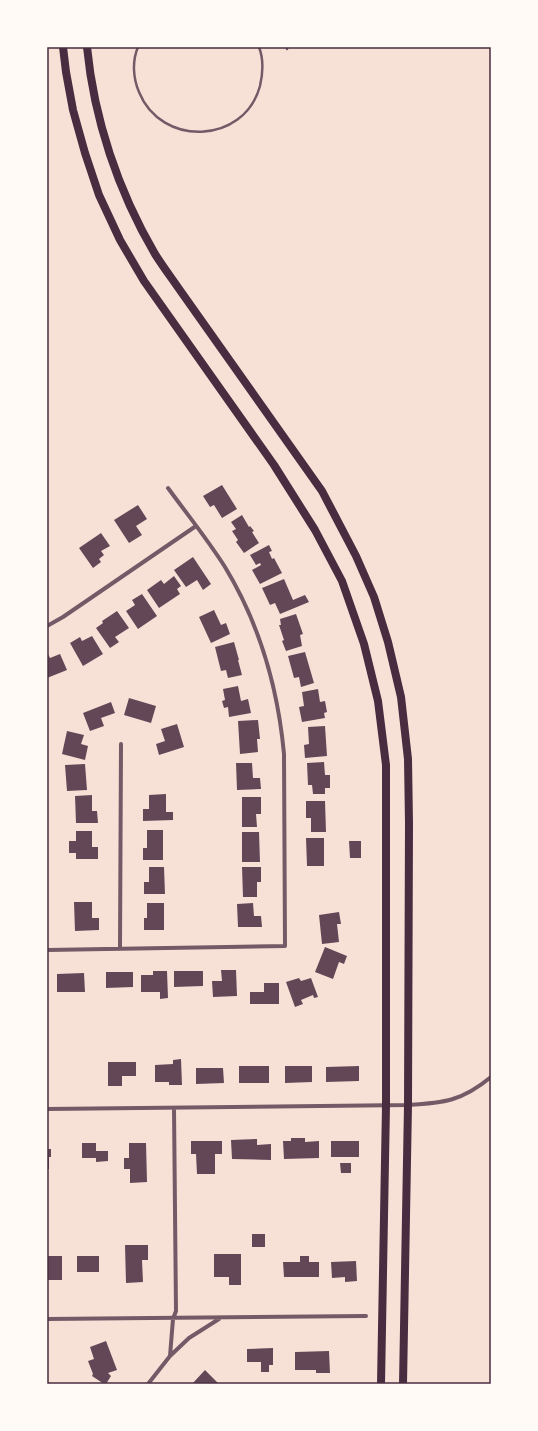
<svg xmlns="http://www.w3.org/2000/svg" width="538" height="1431" viewBox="0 0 538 1431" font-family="Raleway,sans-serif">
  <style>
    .building { fill: #644757 }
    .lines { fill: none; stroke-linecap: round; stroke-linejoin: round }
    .service { stroke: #755966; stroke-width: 2.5 }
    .minor { stroke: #755966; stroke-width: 4 }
    .primary { stroke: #4a2c40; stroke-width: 8 }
    .neatline { fill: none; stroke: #4a2c40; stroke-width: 1.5 }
  </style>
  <rect width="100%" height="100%" fill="#f7e1d7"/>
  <path class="building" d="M222 485 237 509 222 518 214 505 210 507 203 496Z
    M138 505 147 519 136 526 142 535 129 543 114 520Z
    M242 515 249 527 250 526 254 531 252 532 259 543 244 553 236 542 238 540 232 531 236 529 231 522Z
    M101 533 110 546 101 551 104 555 99 559 101 562 93 568 79 548Z
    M269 545 272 551 269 552 272 559 274 558 282 573 260 584 252 570 261 565 260 563 256 565 250 555Z
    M193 557 211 584 203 590 197 580 186 587 174 570Z
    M174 576 181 586 177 589 180 594 159 608 147 590 161 580 164 584Z
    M284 579 293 600 305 595 309 602 280 614 275 603 270 605 262 588Z
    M142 594 157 616 138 629 126 611 135 605 132 600Z
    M214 610 221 625 226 623 230 634 211 643 199 617Z
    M117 611 129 628 115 637 119 642 110 648 96 628 103 623 102 621Z
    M296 614 303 634 300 635 302 646 286 651 282 641 284 640 279 625H281L280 619Z
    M92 636 103 654 83 666 70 643 80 637 82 641Z
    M234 642 239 660H238L242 675 228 678 226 670 221 671 215 647Z
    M47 652 50 658 60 654 67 670 47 678Z
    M305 652 314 683 301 687 299 677 294 678 288 656Z
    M238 686 241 701 248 699 251 713 229 717 228 707 224 708 222 701 225 700 223 689Z
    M318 689 320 702 325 701 327 712 324 713 325 718 302 722 299 707 304 706 302 692Z
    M129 698 156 706 151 723 124 715Z
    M111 702 115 713 101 718 104 726 90 731 83 713Z
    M258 720 260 739H257L258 752 240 754 238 721Z
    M177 724 184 747 159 755 156 744 165 741 161 729Z
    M325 726 327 756 305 758 304 745 309 744 308 727Z
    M67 731 84 735 81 744 88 746 85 760 62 754Z
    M324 762 325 775H330V788H325V794H313L312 785H308L307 763Z
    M236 763H252L253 778H260L261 789 237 790Z
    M85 764 87 790 67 791 65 765Z
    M166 794V812H173V820L143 821V809H149V795Z
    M92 795V811H97L98 823H76L75 796Z
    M242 797H261V814H256L257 827H242Z
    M306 801H325L326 832H311V818H306Z
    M147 830H163V860H143V848H147Z
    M76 831H92V847H98V859H76V853H69V841H76Z
    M242 832H259L260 862H242Z
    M306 838H324V866H307Z
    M349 841H361V858H350Z
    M149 867H164L165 894H144V882H149Z
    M242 867H261V882H257V897H243Z
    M74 902H92V918H99V930L75 931Z
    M147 903H164V930H144V918H147Z
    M253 903 254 916H261L262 927H238L237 904Z
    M339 912 341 924H337L339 942 322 944 319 915Z
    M325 947 347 956 344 964 339 962 333 979 315 972Z
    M221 970H236L237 996 213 997 212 981H222Z
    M153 971H167L168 998 160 999V992H141V975H153Z
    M174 971H203V986L174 987Z
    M106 972H133V987L106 988Z
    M84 973 85 992H57V974Z
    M299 978 301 981 311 978 318 997 314 998 313 995 301 1000 303 1004 295 1007 286 982Z
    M264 983H279V1004H250V992H264Z
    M181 1059 182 1085H169V1082H155V1065L173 1064V1060Z
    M108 1062H136V1076H122V1086H108Z
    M239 1066H269V1083H239Z
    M285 1066H312V1082L285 1083Z
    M359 1066V1081L326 1082V1067Z
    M196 1068H223L224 1083 196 1084Z
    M291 1138H305V1142L319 1141V1158L284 1159 283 1141H291Z
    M257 1139V1145L271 1144V1160L232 1159 231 1140Z
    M191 1141H222V1154H215V1174H197L196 1154H191Z
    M331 1141H359V1157H331Z
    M82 1143H96V1151H108V1161L96 1162V1158H82Z
    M129 1143H146L147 1182 130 1183V1169H124V1158H129Z
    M47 1149H51V1157H49V1169H47Z
    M340 1163H351V1173H341Z
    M252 1234H265V1247H252Z
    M125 1245H148V1260H142L143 1282 126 1283Z
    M214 1254H241V1285H229V1277H214Z
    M47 1256H62V1280H47Z
    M77 1256H99V1272H77Z
    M300 1256H309V1262H319V1277H284L283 1262H300Z
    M356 1261 357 1281 345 1282V1277L332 1278 331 1262Z
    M106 1341 117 1370 108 1373 111 1376 106 1384H104L92 1376 93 1374 88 1361 94 1359 90 1347Z
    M273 1348V1365H269V1372H261V1362H247V1349Z
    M329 1351 330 1373H316V1370H295V1352Z
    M205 1370 218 1383 217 1384H192Z"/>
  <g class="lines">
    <path class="service" d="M138 47C132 61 133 78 139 92 161 147 244 145 260 86 263 73 264 60 259 47
      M287 47V49"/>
    <path class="minor" d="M47 626 63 617 196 526
      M120 949 121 744
      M47 950 285 946 284 754C278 689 259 623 225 567 208 540 187 514 168 488
      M47 1109 408 1105C444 1103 462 1101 491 1077
      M47 1319 366 1316
      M170 1356 189 1338 219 1319
      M148 1384 170 1356 173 1319 176 1311 174 1108"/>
    <path class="primary" d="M63 47 66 72 73 110 85 153 99 195 120 240 144 281 274 465 315 530 342 581 364 644 378 701 386 765V1105L381 1384
      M87 47C94 119 118 191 155 254 162 265 170 276 177 286L322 491 356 556 374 597 388 642 401 697 408 759 409 823 408 1105 403 1384"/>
  </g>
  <rect width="538" height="1431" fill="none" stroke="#fffaf5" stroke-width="96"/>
  <rect x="48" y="48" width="442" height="1335" class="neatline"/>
</svg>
